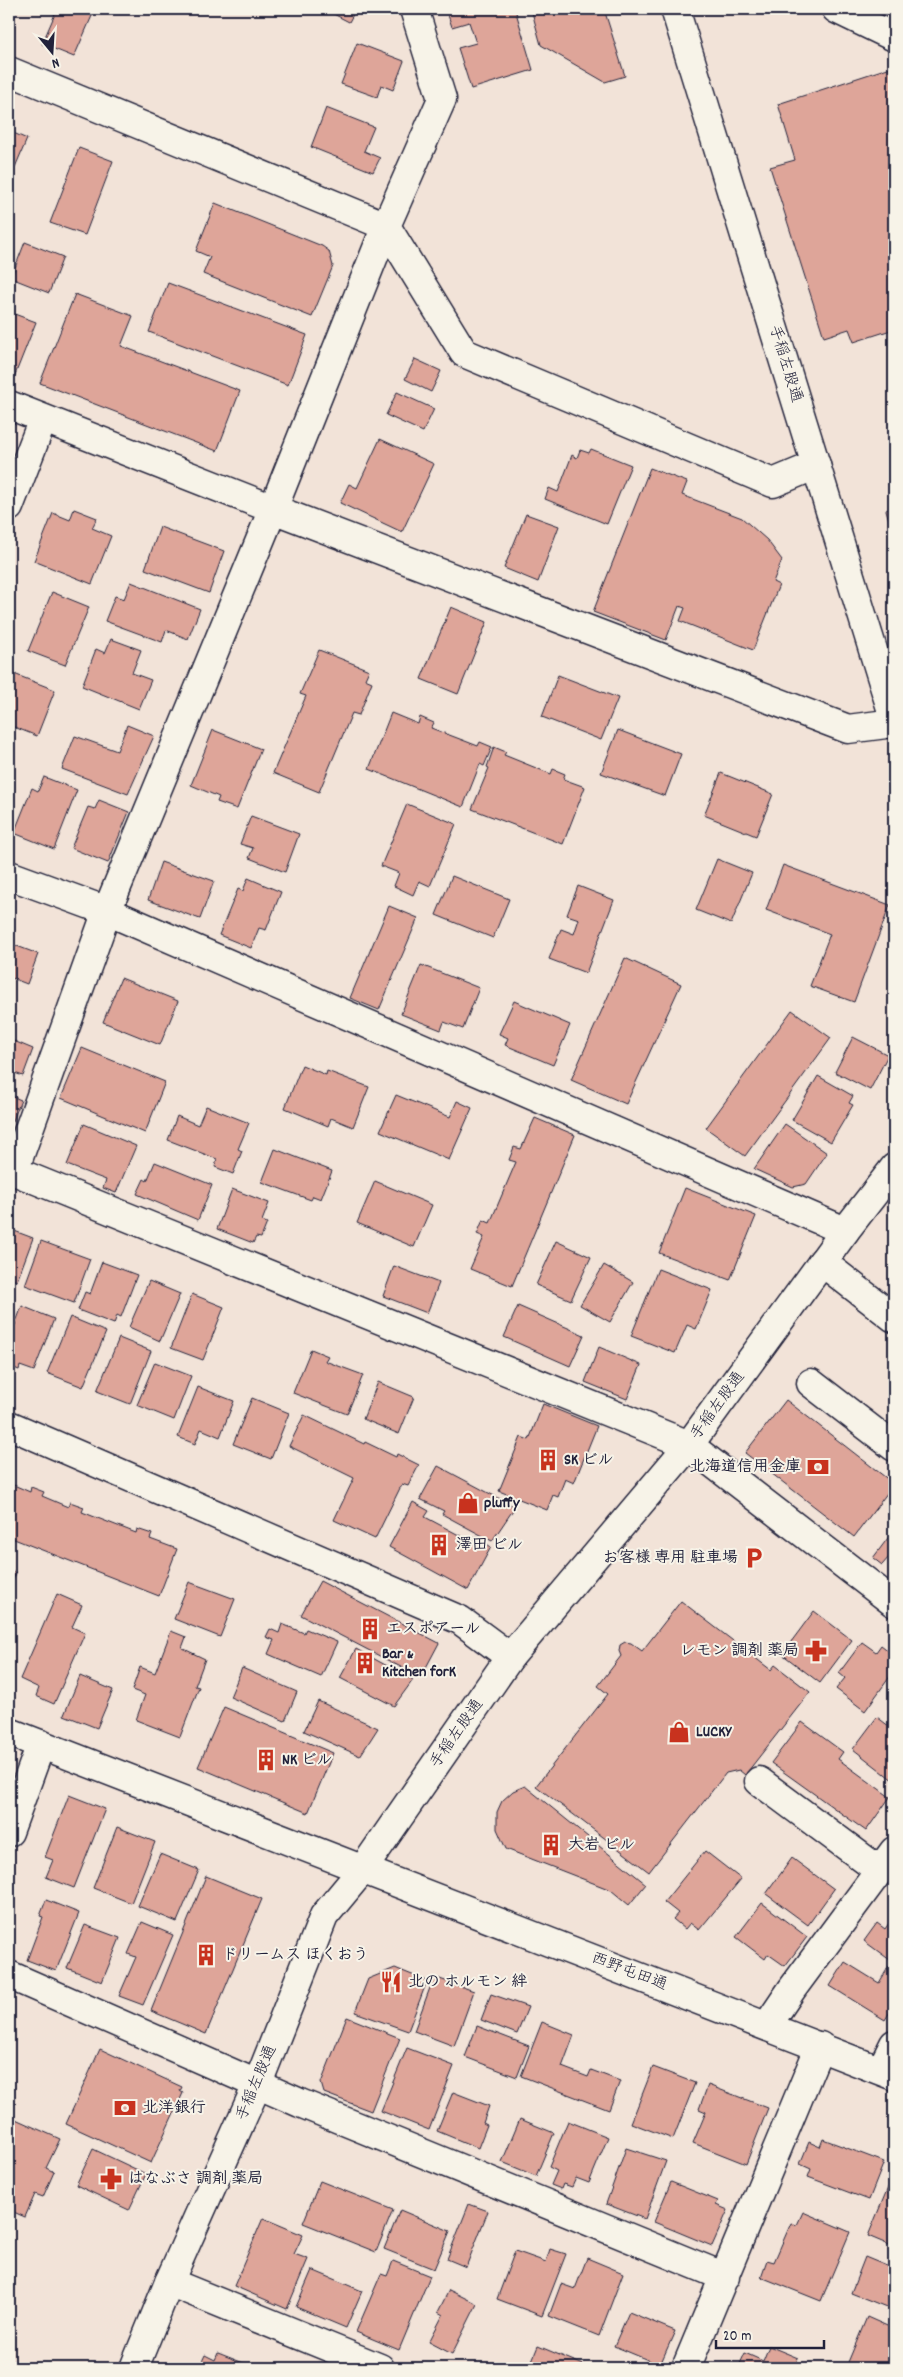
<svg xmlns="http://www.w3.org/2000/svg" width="903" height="2377" viewBox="0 0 903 2377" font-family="Dekko,'Klee One',sans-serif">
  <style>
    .building { fill: #dea599; stroke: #22223b }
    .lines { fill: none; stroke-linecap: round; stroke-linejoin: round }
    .minor-casing { stroke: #22223b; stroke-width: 31 }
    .major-casing { stroke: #22223b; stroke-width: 31 }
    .minor { stroke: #f7f3e8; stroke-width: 28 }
    .major { stroke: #f7f3e8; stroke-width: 28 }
    .labels { text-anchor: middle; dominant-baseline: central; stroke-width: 4; stroke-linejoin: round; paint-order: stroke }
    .street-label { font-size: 16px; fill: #22223b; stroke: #f7f3e8 }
    .poi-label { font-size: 16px; font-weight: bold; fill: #22223b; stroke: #f7f3e8; text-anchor: start }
  </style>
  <rect width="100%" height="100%" fill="#f2e3d8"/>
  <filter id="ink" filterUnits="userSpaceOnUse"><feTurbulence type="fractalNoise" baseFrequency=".02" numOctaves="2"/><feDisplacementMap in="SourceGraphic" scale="10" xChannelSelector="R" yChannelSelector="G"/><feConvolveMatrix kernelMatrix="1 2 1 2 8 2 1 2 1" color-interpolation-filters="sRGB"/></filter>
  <g filter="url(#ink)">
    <path class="building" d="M42 9H95L74 57 42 44 55 14Z
      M324 9H356L349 22Z
      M446 9H515L533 70 471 89 458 48 476 43 469 22 452 27Z
      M542 9H604L625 76 605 82 541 45 532 12Z
      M357 43 404 61 393 90 381 85 377 97 341 84Z
      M894 66V329L854 342 849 329 824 337 770 167 795 160 778 104Z
      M326 108 374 127 364 151 380 158 373 172 311 147Z
      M9 131 27 139 10 179 9 178Z
      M79 148 113 161 85 235 50 223Z
      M215 203 322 246 329 251 333 266 312 317 203 274 210 257 196 251Z
      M25 242 63 257 49 293 11 278Z
      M168 283 307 335 288 385 149 332Z
      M75 294 133 316 121 346 240 391 217 451 40 383Z
      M9 312 36 322 13 380 9 378Z
      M415 359 441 371 431 392 405 379Z
      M397 392 434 409 423 432 386 415Z
      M380 439 434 464 402 532 340 503 349 484 357 488Z
      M591 449 631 465 607 524 545 499 549 488 558 492 572 455 577 458 580 450 589 453Z
      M650 468 687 482 682 495 742 518 767 540 782 560 773 582 779 585 753 650 680 621 685 608 679 606 666 640 593 612Z
      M894 507V538L886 510Z
      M74 509 97 518 92 528 111 536 92 584 34 561 53 513 70 520Z
      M526 514 559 526 538 582 504 568Z
      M160 527 224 551 209 593 145 569Z
      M131 582 200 609 188 639 166 630 162 642 105 621 115 596 124 599Z
      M52 592 89 607 65 665 28 651Z
      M451 607 487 622 458 694 421 679Z
      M111 639 141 650 132 673 151 680 139 709 82 686 96 649 105 653Z
      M319 650 369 670 365 679 372 682 359 715 352 713 319 792 273 773 306 696 300 694Z
      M9 672 55 690 37 736 9 725Z
      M558 675 618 698 601 740 542 717Z
      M391 713 418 724 420 717 434 723 431 728 478 746 480 742 492 747 484 766 480 764 463 807 369 769Z
      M127 725 154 736 128 794 62 769 75 736 117 751Z
      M213 730 261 749 237 809 217 802 219 797 191 785Z
      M618 730 681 754 665 796 601 773Z
      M494 747 506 752 504 755 551 774 553 769 565 774 563 779 585 787 563 844 472 809 489 768 487 767Z
      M721 773 773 794 756 836 704 815Z
      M44 777 77 790 54 849 14 833 32 788 38 791Z
      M99 800 129 812 108 863 71 848 88 807 95 809Z
      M407 804 456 824 430 886 419 881 413 895 394 886 399 873 381 866Z
      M251 816 299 834 285 872 249 858 253 848 240 844Z
      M717 859 752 873 731 924 696 910Z
      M161 862 214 881 200 919 148 900Z
      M783 865 890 905 854 1002 810 986 830 934 766 910Z
      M452 876 509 899 493 938 436 915Z
      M248 878 281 892 266 930 259 928 251 948 219 935 238 889 243 891Z
      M578 886 614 900 586 973 549 959 561 929 574 934 579 919 567 915Z
      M389 906 418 918 379 1010 350 998Z
      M9 943 38 954 27 984 9 977Z
      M625 958 681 984 626 1104 571 1080Z
      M421 965 479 988 463 1029 444 1022 441 1030 401 1014Z
      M121 978 178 1001 160 1045 103 1022Z
      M514 1001 570 1025 553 1065 505 1045 508 1038 499 1034Z
      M792 1010 831 1038 745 1156 706 1128Z
      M853 1037 888 1055 870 1090 835 1072Z
      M9 1039 33 1049 23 1076 9 1071Z
      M82 1048 165 1082 145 1133 61 1098Z
      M302 1065 326 1075 327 1071 369 1087 353 1127 331 1118 328 1126 285 1108Z
      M818 1076 853 1096 849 1103 853 1105 831 1142 792 1120Z
      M9 1095 21 1100 9 1131Z
      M396 1095 450 1117 457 1101 472 1108 449 1160 380 1131Z
      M206 1106 249 1123 238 1149 242 1151 233 1174 215 1167 217 1159 168 1140 177 1116 198 1125Z
      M535 1118 575 1135 512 1286 470 1269 484 1237 477 1234 483 1220 490 1223 516 1162 509 1160 514 1147 521 1149Z
      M84 1124 136 1146 116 1193 103 1188 106 1180 67 1165Z
      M785 1124 827 1153 806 1184 793 1187 754 1169Z
      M275 1149 332 1171 321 1199 313 1196 311 1200 262 1182Z
      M155 1162 212 1185 198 1220 137 1194 144 1179 147 1181Z
      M375 1181 432 1205 414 1247 357 1223Z
      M685 1188 756 1216 730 1280 659 1253Z
      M232 1189 269 1203 262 1221 267 1223 261 1238 256 1237 253 1243 217 1229Z
      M9 1229 33 1238 17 1281 9 1278Z
      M41 1241 90 1259 74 1303 25 1285Z
      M556 1241 591 1257 571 1300 536 1285Z
      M102 1262 137 1275 121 1317 117 1315 114 1324 78 1310 85 1292 90 1294Z
      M604 1265 633 1282 610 1322 580 1305Z
      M394 1266 439 1283 427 1313 383 1296Z
      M658 1269 712 1290 696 1329 687 1325 675 1353 631 1336Z
      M149 1281 180 1294 160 1341 129 1327Z
      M192 1294 224 1307 203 1360 171 1348Z
      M22 1306 54 1319 34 1371 20 1366 19 1370 9 1366V1341Z
      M518 1306 584 1335 570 1366 504 1337Z
      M70 1317 106 1332 83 1387 47 1373Z
      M119 1338 151 1351 130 1404 97 1391Z
      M599 1347 641 1365 627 1399 585 1382Z
      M311 1349 328 1356 325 1361 363 1375 347 1414 293 1393Z
      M155 1362 191 1376 174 1420 137 1405Z
      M378 1382 414 1397 399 1434 363 1419Z
      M198 1387 234 1401 220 1437 201 1429 195 1444 178 1437Z
      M252 1398 289 1413 271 1459 233 1444Z
      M786 1400 894 1484 854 1537 745 1453Z
      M543 1404 597 1426 574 1483 565 1479 558 1497 553 1495 547 1510 499 1491 521 1437 529 1440Z
      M304 1415 364 1444 365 1442 396 1457 397 1454 419 1465 408 1486 402 1484 375 1539 334 1520 354 1478 289 1446Z
      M438 1466 515 1507 492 1541 442 1514 444 1511 420 1499Z
      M9 1483 30 1492 31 1487 44 1492 42 1496 68 1507 70 1502 84 1507 82 1512 136 1533 137 1529 152 1534 150 1539 177 1549 159 1596 9 1537Z
      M413 1502 429 1511 425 1517 472 1542 476 1536 491 1547 468 1590 389 1547Z
      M894 1530V1561L889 1557 882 1565 873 1558Z
      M9 1570 16 1573 9 1590Z
      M320 1581 439 1643 422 1675 418 1676 301 1615Z
      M189 1582 235 1599 220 1637 174 1619Z
      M57 1594 82 1605 72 1627 85 1633 54 1704 36 1696 39 1688 20 1679Z
      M681 1601 771 1670 775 1665 810 1692 745 1775 739 1770 726 1773 649 1872 536 1786 608 1694 598 1686 621 1656 619 1651 620 1645 625 1642 631 1643 642 1651Z
      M814 1611 852 1640 820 1683 782 1654Z
      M282 1624 304 1633 306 1629 337 1642 321 1677 268 1654 274 1640 266 1637 270 1629 279 1633Z
      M171 1631 186 1637 182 1648 205 1659 195 1686 199 1687 180 1737 136 1720 145 1695 132 1690 140 1667 155 1673Z
      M862 1642 876 1652 881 1645 894 1655V1671L865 1711 836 1689 845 1678 839 1673Z
      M356 1649 413 1680 394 1706 340 1678Z
      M242 1668 297 1692 285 1721 230 1697Z
      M80 1676 113 1690 97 1728 64 1715Z
      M318 1701 378 1728 360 1756 304 1731Z
      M224 1707 333 1753 308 1813 198 1767Z
      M877 1717 894 1730V1781L853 1749Z
      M802 1722 843 1752 838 1759 890 1797 866 1831 771 1763Z
      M525 1786 646 1884 629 1905 611 1890 506 1849 497 1829V1812L502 1801 513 1791Z
      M69 1795 105 1809 74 1888 46 1877 53 1860 45 1857Z
      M117 1827 155 1842 131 1903 93 1888Z
      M705 1851 741 1879 699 1930 690 1923 685 1929 673 1919 678 1913 664 1902Z
      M160 1854 199 1870 177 1922 138 1906Z
      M792 1858 834 1889 808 1925 766 1894Z
      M206 1876 262 1899 206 2034 151 2011Z
      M46 1900 79 1913 56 1971 27 1960 43 1917 40 1916Z
      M762 1903 807 1937 785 1966 768 1954 765 1959 736 1937Z
      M894 1916V1963L864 1941 877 1923 885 1929Z
      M142 1922 173 1935 143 2005 119 1996 136 1957 128 1954Z
      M85 1925 120 1938 102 1982 67 1968Z
      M845 1962 879 1983 889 1966 894 1969V2005L885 2020 830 1986Z
      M395 1968 427 1981 408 2031 355 2012 368 1979Z
      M434 1977 474 1991 454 2046 414 2031Z
      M491 1994 528 2007 517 2034 481 2020Z
      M347 2017 400 2038 371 2111 324 2093 321 2083Z
      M542 2022 574 2035 562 2067 588 2077 591 2070 620 2081 609 2110 521 2076Z
      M477 2026 529 2046 517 2077 465 2057Z
      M407 2048 454 2066 429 2130 381 2111Z
      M100 2049 182 2087 180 2091 183 2093 151 2163 66 2124Z
      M653 2067 695 2083 673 2139 631 2123Z
      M708 2085 768 2108 746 2164 693 2143 706 2112 699 2109Z
      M453 2092 489 2106 483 2123 487 2125 478 2148 437 2131Z
      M11 2117 60 2139 46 2168 54 2172 43 2197 35 2194 25 2217 9 2210V2121Z
      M520 2119 554 2133 536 2176 502 2162Z
      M568 2121 608 2137 589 2183 576 2178 572 2187 563 2184 561 2189 551 2185 557 2171 549 2167Z
      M823 2139 884 2162 869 2200 808 2177 811 2169 800 2164 809 2142 820 2147Z
      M626 2148 666 2161 645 2219 606 2204Z
      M93 2149 146 2174 129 2210 76 2185Z
      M894 2173V2247L868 2236Z
      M320 2181 393 2210 376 2252 303 2223Z
      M671 2182 718 2201 716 2205 728 2210 712 2246 654 2222Z
      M469 2204 488 2211 466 2267 447 2259Z
      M400 2210 450 2231 434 2269 384 2249Z
      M803 2212 850 2232 821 2301 761 2277 767 2260 774 2262 791 2223 797 2225Z
      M263 2218 303 2235 294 2254 308 2259 287 2309 234 2286Z
      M550 2249 566 2254 542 2316 497 2299 515 2251 546 2262Z
      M865 2257 894 2269V2310L851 2293Z
      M587 2258 623 2273 599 2336 549 2316 561 2284 575 2289Z
      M393 2261 430 2276 399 2350 356 2332 381 2274 387 2276Z
      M312 2270 362 2291 346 2328 296 2307Z
      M449 2290 477 2304 452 2354 429 2342 443 2315 438 2312Z
      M629 2312 675 2331 660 2365 614 2346Z
      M867 2317 894 2329V2351L887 2368H833L836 2363 846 2367Z
      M538 2346 586 2366 585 2368H529Z
      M769 2346 798 2358 794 2368H738L745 2353 763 2361Z
      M218 2353 246 2364 245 2368H199L205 2355 215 2360Z"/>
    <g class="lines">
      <g class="minor-casing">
        <path id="minor" d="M836 9 894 37
          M9 71 386 226 464 353 773 483 816 465
          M9 405 273 509 848 729 894 723
          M9 507 43 419
          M9 875 107 911 845 1231
          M9 1169 689 1445 894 1603
          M14 1171 107 911 273 509 386 226 442 99 414 9
          M822 1262 894 1318
          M811 1383 894 1447
          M9 1425 460 1620 510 1657
          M9 1732 894 2076
          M759 1781 880 1871
          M9 1832 41 1744
          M9 1975 300 2103 725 2277
          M767 2026 792 1989 894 1851
          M881 2070 894 2044
          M169 2282 380 2368
          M686 2368 820 2046"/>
      </g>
      <g class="major-casing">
        <path id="major" d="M675 9 894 718
          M134 2368 169 2282 258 2083 324 1916 363 1869 510 1657 689 1445 845 1231 894 1168"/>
      </g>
      <use href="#minor" class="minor"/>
      <use href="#major" class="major"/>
    </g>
  </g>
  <defs>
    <g id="building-bare" transform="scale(1.725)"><path d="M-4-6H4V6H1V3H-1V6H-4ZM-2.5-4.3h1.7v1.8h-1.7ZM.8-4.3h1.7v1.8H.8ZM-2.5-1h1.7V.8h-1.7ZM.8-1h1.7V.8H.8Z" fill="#c8321e" stroke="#f7f3e8" stroke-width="2.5" paint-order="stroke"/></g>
    <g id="bank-bare" transform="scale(1.725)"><path d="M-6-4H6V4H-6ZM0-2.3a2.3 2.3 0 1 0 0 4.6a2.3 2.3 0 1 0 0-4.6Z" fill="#c8321e" stroke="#f7f3e8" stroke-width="2.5" paint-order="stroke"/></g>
    <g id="shop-bare" transform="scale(1.725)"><path d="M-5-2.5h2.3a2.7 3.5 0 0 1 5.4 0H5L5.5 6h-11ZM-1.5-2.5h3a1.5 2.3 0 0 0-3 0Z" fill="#c8321e" stroke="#f7f3e8" stroke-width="2.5" paint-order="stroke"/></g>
    <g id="parking-bare" transform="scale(1.725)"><path d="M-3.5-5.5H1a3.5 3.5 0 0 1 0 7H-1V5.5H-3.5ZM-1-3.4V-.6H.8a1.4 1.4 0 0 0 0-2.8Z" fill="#c8321e" stroke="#f7f3e8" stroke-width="2.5" paint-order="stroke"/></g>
    <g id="pharmacy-bare" transform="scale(1.725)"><path d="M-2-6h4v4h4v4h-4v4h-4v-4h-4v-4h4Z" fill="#c8321e" stroke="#f7f3e8" stroke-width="2.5" paint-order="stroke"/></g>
    <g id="restaurant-bare" transform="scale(1.725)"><path d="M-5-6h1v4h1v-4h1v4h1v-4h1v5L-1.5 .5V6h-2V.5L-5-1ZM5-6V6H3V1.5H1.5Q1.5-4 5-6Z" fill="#c8321e" stroke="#f7f3e8" stroke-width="2.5" paint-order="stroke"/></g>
  </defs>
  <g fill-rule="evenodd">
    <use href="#building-bare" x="548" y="1460"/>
    <use href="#bank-bare" x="818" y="1467"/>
    <use href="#shop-bare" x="468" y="1503"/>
    <use href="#building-bare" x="439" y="1545"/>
    <use href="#parking-bare" x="754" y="1558"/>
    <use href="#building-bare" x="370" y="1629"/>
    <use href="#pharmacy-bare" x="816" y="1651"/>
    <use href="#building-bare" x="365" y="1663"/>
    <use href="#shop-bare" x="679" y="1732"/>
    <use href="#building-bare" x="266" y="1760"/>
    <use href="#building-bare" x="551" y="1845"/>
    <use href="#building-bare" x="206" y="1955"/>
    <use href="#restaurant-bare" x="391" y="1982"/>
    <use href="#bank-bare" x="125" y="2108"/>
    <use href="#pharmacy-bare" x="111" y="2179"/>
  </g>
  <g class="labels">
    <g class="street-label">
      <text transform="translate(785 364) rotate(73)">手稲左股通</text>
      <text transform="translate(718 1406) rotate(-54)">手稲左股通</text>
      <text transform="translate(457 1734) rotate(-55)">手稲左股通</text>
      <text transform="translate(629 1972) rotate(21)">西野屯田通</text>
      <text transform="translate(257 2083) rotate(-67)">手稲左股通</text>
    </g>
    <g class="poi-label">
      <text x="564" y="1460">SK ビル</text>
      <text x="801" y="1467" text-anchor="end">北海道信用金庫</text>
      <text x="484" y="1503">pluffy</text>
      <text x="456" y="1545">澤田 ビル</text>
      <text x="738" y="1558" text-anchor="end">お客様 専用 駐車場</text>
      <text x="386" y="1629">エスポアール</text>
      <text x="799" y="1651" text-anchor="end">レモン 調剤 薬局</text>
      <text x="382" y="1654">Bar &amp;<tspan x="382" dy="18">Kitchen forK</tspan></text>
      <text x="696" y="1732">LUCKY</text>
      <text x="282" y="1760">NK ビル</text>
      <text x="568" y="1845">大岩 ビル</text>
      <text x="222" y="1955">ドリームス ほくおう</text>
      <text x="408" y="1982">北の ホルモン 絆</text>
      <text x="142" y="2108">北洋銀行</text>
      <text x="128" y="2179">はなぶさ 調剤 薬局</text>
    </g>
  </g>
  <rect width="903" height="2377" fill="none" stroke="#f7f3e8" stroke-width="30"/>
  <rect x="15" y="15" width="873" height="2347" fill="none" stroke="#22223b" stroke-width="2" filter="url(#ink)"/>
  <g transform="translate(52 52) rotate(162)" stroke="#f7f3e8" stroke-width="4" paint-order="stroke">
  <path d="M0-4L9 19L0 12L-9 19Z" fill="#22223b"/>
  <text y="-8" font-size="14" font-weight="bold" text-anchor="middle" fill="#22223b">N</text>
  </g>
  <path d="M716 2340v8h108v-8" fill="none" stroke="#22223b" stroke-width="2.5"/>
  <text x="723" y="2340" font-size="15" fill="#22223b" stroke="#f7f3e8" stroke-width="4" paint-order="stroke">20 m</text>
</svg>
